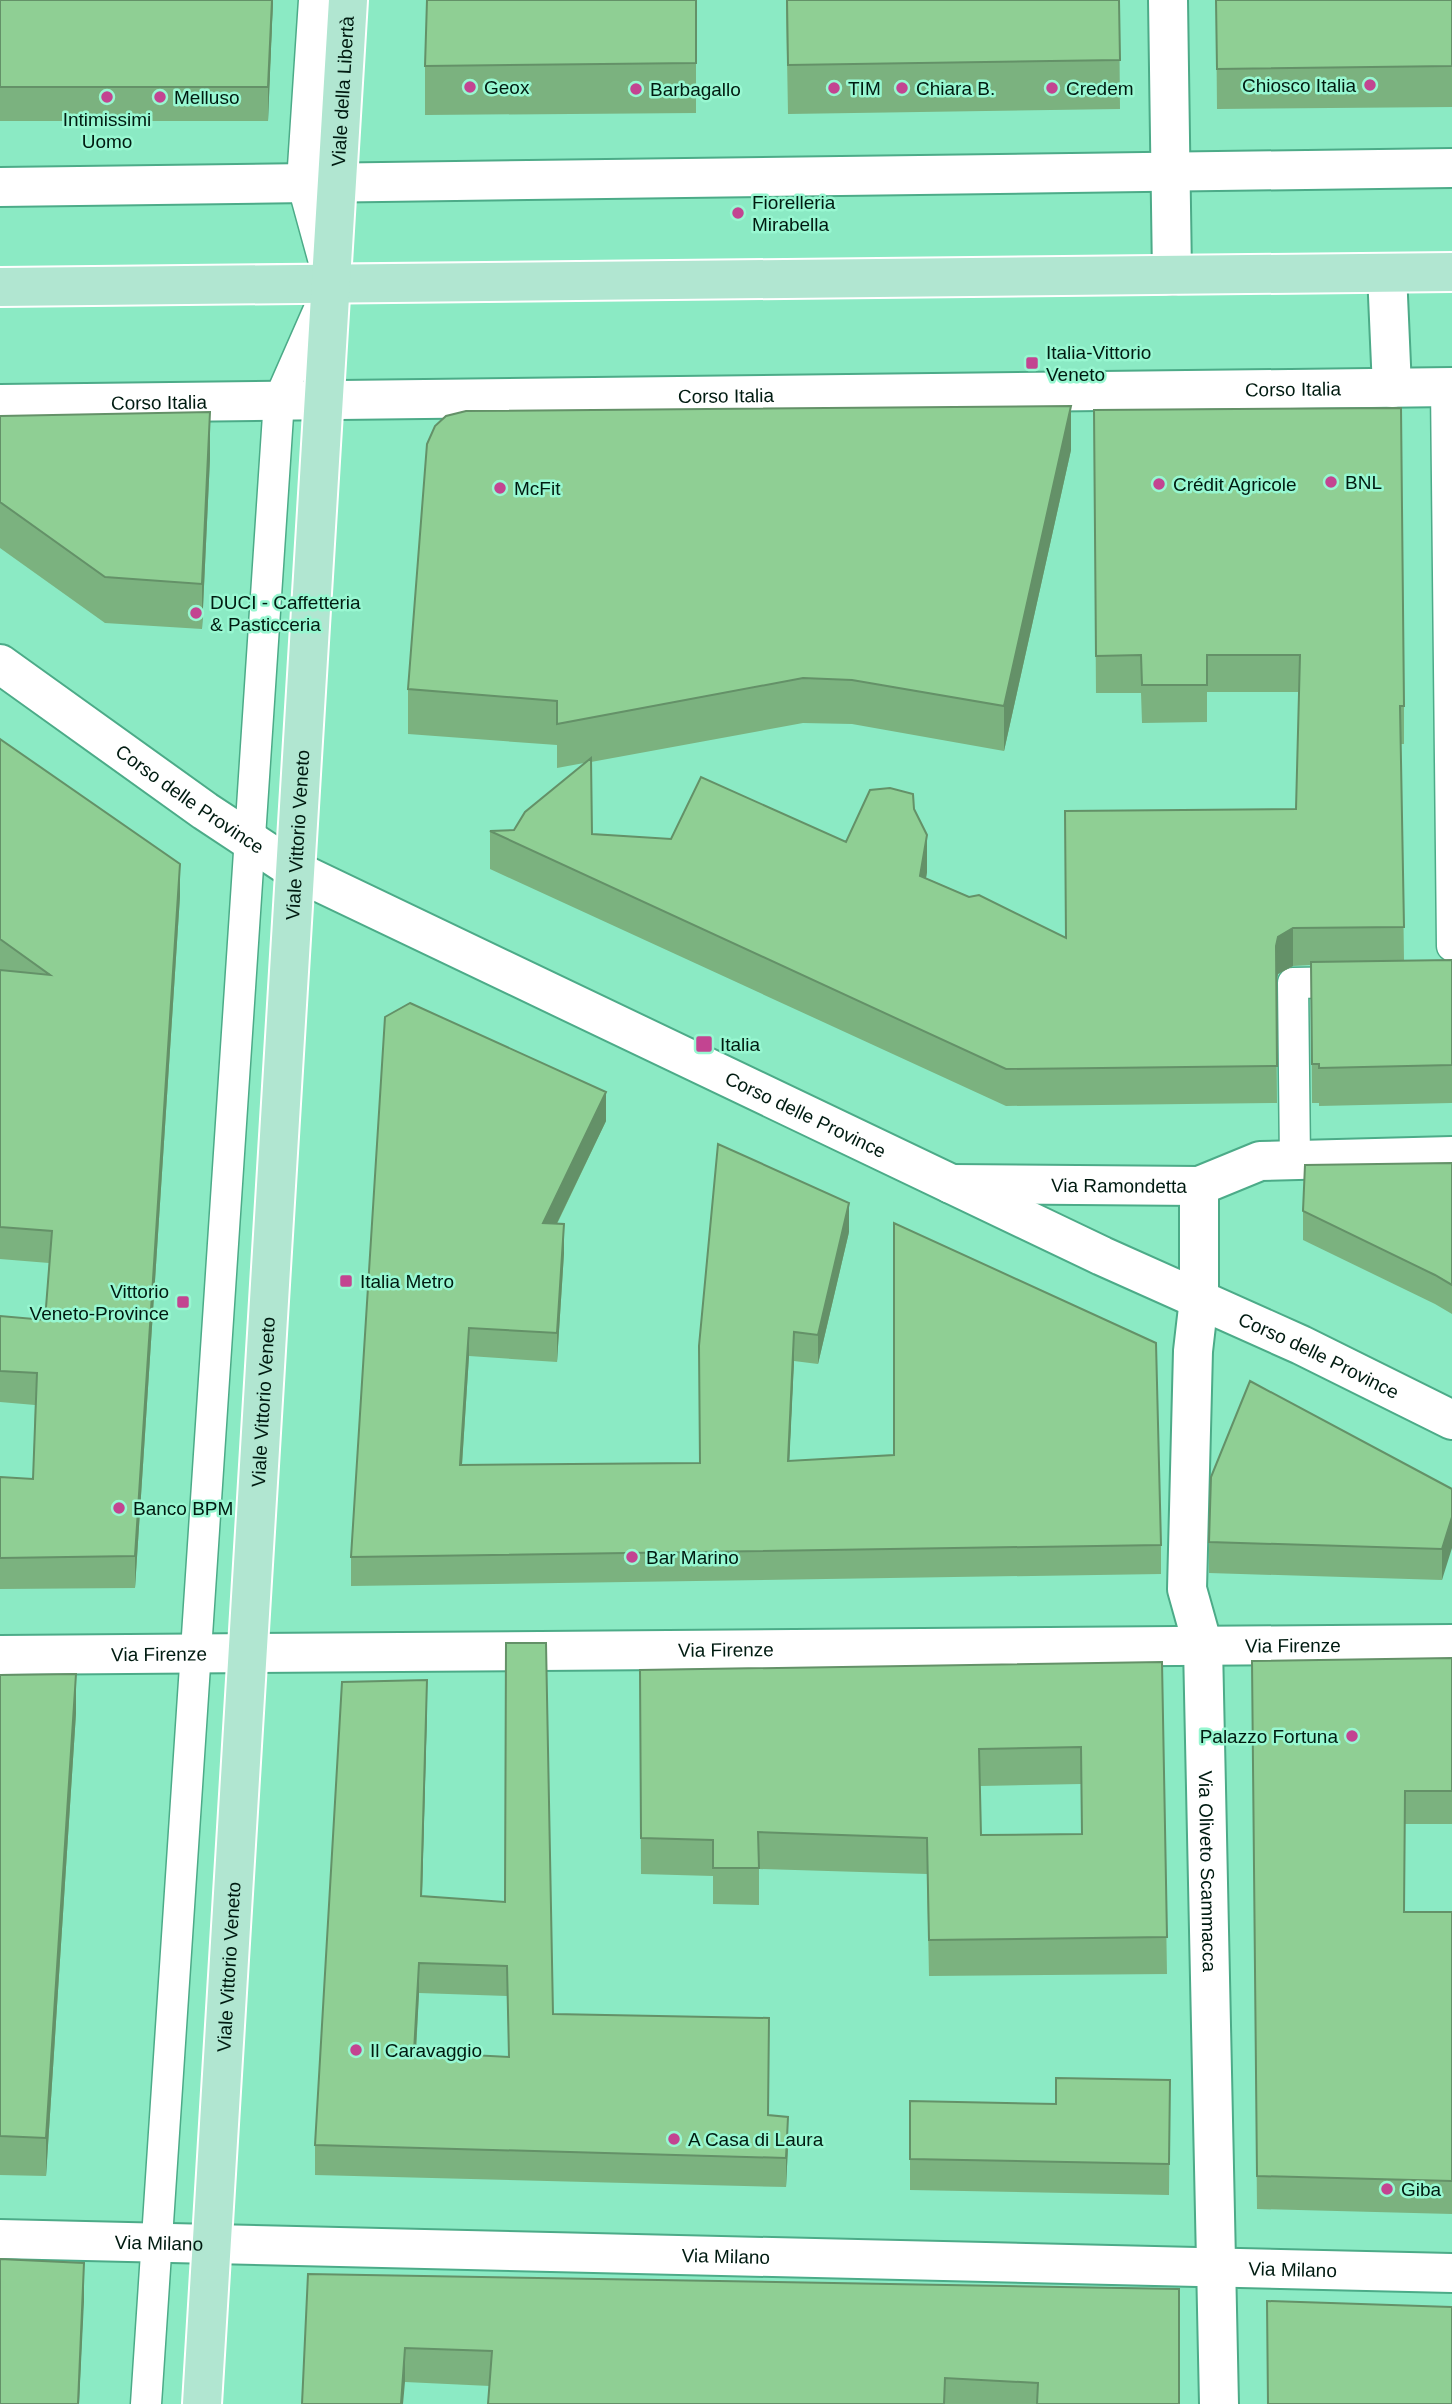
<svg xmlns="http://www.w3.org/2000/svg" width="1452" height="2404" viewBox="0 0 1452 2404" font-family="Arial,sans-serif">
  <style>
    .lines { fill: none; stroke-linecap: round; stroke-linejoin: round }
    .lane-casing { stroke: #4cab88; stroke-width: 33 }
    .street-casing { stroke: #4cab88; stroke-width: 42 }
    .secondary-casing { stroke: #4cab88; stroke-width: 42 }
    .primary-casing { stroke: #fff; stroke-width: 42 }
    .lane { stroke: #fff; stroke-width: 30 }
    .street { stroke: #fff; stroke-width: 38 }
    .secondary { stroke: #fff; stroke-width: 38 }
    .primary { stroke: #b1e6d1; stroke-width: 38 }
    .wall { fill: #7bb27f; fill-rule: evenodd }
    .shaded-wall { fill: #649168 }
    .building { fill: #8fcf94; stroke: #649168; stroke-width: 2; fill-rule: evenodd }
    .poi-dot { fill: #c34491; stroke: #98f7d1; stroke-width: 2.5 }
    .labels { text-anchor: middle; dominant-baseline: central; stroke-width: 5; stroke-linejoin: round; paint-order: stroke }
    .poi-label { font-size: 19px; fill: #001b11; stroke: #98f7d1; text-anchor: start }
    .street-label { font-size: 19px; fill: #001b11; stroke: #98f7d1 }
  </style>
  <rect width="100%" height="100%" fill="#8beac4"/>
  <g class="lines">
    <g class="lane-casing">
      <path id="lane" d="M1446 387 1452 946
        M1295 1161 1293 983 1350 982
        M146 2404 279 400 330 284 302 182 314 0"/>
    </g>
    <g class="street-casing">
      <g id="street">
        <path d="M1168 0 1172 275"/>
        <path d="M0 187 1452 168"/>
        <path d="M1387 273 1392 388"/>
        <path id="s1" d="M0 404 1452 387"/>
        <path id="s2" d="M951 1184 1199 1186 1260 1161 1452 1156"/>
        <path id="s3" d="M1199 1186V1299L1193 1351 1187 1589 1203 1646 1219 2404"/>
        <path id="s4" d="M0 1655 1452 1644"/>
        <path id="s5" d="M0 2239 1452 2273"/>
      </g>
    </g>
    <g class="secondary-casing">
      <g id="secondary">
        <path id="s6" d="M0 664 205 811 296 871 1102 1256 1301 1345 1452 1420"/>
      </g>
    </g>
    <g class="primary-casing">
      <g id="primary">
        <path d="M0 287 1452 272"/>
        <path id="s7" d="M202 2404 348 0"/>
      </g>
    </g>
    <use href="#lane" class="lane"/>
    <use href="#street" class="street"/>
    <use href="#secondary" class="secondary"/>
    <use href="#primary" class="primary"/>
  </g>
  <path class="wall" d="M0 0H273L268 121H0Z
    M696 0V113L425 115V66Z
    M786 0H1119L1120 109 788 114Z
    M1216 0H1452V107L1217 109Z
    M1094 410 1404 706V744H1401L1404 960H1452V1103L1319 1106V1103H1312L1311 965 1293 966 1278 974 1276 982 1277 1103 1006 1106 490 869V831L514 830 584 763 557 768V745L408 734V689L1071 450 1004 751 852 724 803 723 591 762 592 834 671 839 846 842 914 809 927 872 926 878 1066 938 1296 809 1299 692H1207V722L1142 723 1141 693H1096Z
    M0 416 210 458 202 629 105 623 0 548Z
    M0 739 180 896 135 1588 0 1589V1477L33 1479 35 1405 0 1402V1316L45 1320 49 1263 0 1259Z
    M410 1003 606 1121 557 1224 564 1253 557 1362 469 1356 462 1465 700 1463 849 1232 818 1364 794 1361 789 1461 1161 1545V1574L351 1586V1557Z
    M1452 1163V1314L1435 1304 1303 1240V1211Z
    M1452 1489 1442 1580 1209 1573V1542Z
    M1452 1658V1824H1405L1404 1912H1452V2214L1257 2209 1252 1661Z
    M1162 1662 1167 1974 929 1976 927 1874 759 1869V1905L713 1904V1876L641 1874 640 1670ZM1081 1784 1082 1834 981 1835 980 1786Z
    M0 1675 76 1713 46 2176 0 2175Z
    M427 1710 422 1896 505 1902 553 2014 768 2115 788 2146 786 2187 315 2175V2145ZM419 1993 507 1996 509 2057 416 2053Z
    M1170 2080 1169 2195 910 2190V2101L1056 2104Z
    M308 2274 1179 2404H488L490 2386 405 2382Z"/>
  <path class="shaded-wall" d="M272 0H273L268 121V87Z
    M1071 406V450L1004 751V706Z
    M210 412V458L202 629V584Z
    M927 835V872L920 913V876Z
    M180 864V896L135 1588V1556Z
    M1293 928V966L1278 974 1276 983V946L1278 937Z
    M606 1092V1121L543 1252V1223Z
    M849 1203V1232L818 1364V1335Z
    M564 1224V1253L557 1362V1333Z
    M469 1328V1356L460 1494V1465Z
    M794 1332V1361L788 1490V1461Z
    M1452 1517V1548L1442 1580V1549Z
    M76 1674V1713L46 2176V2138Z
    M427 1680V1710L421 1926V1896Z
    M419 1963V1993L414 2082V2052Z
    M788 2117V2146L786 2187V2158Z
    M84 2263V2301L79 2404H78Z
    M405 2348V2382L403 2404H401Z"/>
  <path class="building" d="M0 0H272L268 87H0Z
    M427 0H696V63L425 66Z
    M787 0H1119L1120 60 788 65Z
    M1216 0H1452V66L1217 69Z
    M1071 406 1004 706 852 680 803 678 557 724V701L408 689 427 444 435 426 446 416 466 411Z
    M1401 408 1404 706H1400L1404 927 1293 928 1278 937 1276 946 1277 1066 1006 1069 490 831 514 830 525 812 591 758 592 834 671 839 701 777 846 842 870 790 890 788 913 794 914 809 927 835 920 876 969 897 979 895 1066 938 1065 811 1296 809 1300 655H1207V685H1142L1141 655 1096 656 1094 410Z
    M210 412 202 584 105 577 0 502V416Z
    M0 739 180 864 135 1556 0 1558V1477L33 1479 37 1373 0 1371V1316L45 1320 52 1231 0 1227V970L50 975 0 939Z
    M1452 960V1065L1319 1068V1064H1312L1311 962Z
    M410 1003 606 1092 543 1223 564 1224 557 1333 469 1328 460 1465 700 1463 699 1346 718 1144 849 1203 818 1335 794 1332 788 1461 894 1455V1223L1156 1343 1161 1545 351 1557 385 1017Z
    M1452 1163V1285L1435 1275 1303 1211 1305 1165Z
    M1250 1381 1452 1489V1517L1442 1549 1209 1542 1211 1477Z
    M506 1643H546L553 2014 769 2018 768 2115 788 2117 786 2158 315 2145 342 1682 427 1680 421 1896 505 1902ZM419 1963 507 1966 509 2057 414 2052Z
    M1452 1658V1791H1405L1404 1912H1452V2181L1257 2176 1252 1661Z
    M1162 1662 1167 1937 929 1940 927 1838 758 1832 759 1868H713V1840L641 1838 640 1670ZM1081 1747 1082 1834 981 1835 979 1749Z
    M76 1674 46 2138 0 2136V1675Z
    M1056 2078 1170 2080 1169 2164 910 2159V2101L1056 2104Z
    M0 2259 84 2263 78 2404H0Z
    M308 2274 1179 2289V2404H1037L1038 2383 945 2378 944 2404H488L492 2351 405 2348 401 2404H302Z
    M1267 2301 1452 2307V2404H1268Z"/>
  <g class="poi-dot">
    <circle cx="1370" cy="85" r="7"/>
    <circle cx="470" cy="87" r="7"/>
    <circle cx="834" cy="88" r="7"/>
    <circle cx="902" cy="88" r="7"/>
    <circle cx="1052" cy="88" r="7"/>
    <circle cx="636" cy="89" r="7"/>
    <circle cx="107" cy="97" r="7"/>
    <circle cx="160" cy="97" r="7"/>
    <circle cx="738" cy="213" r="7"/>
    <rect x="1025" y="356" width="14" height="14" rx="3.5"/>
    <circle cx="1331" cy="482" r="7"/>
    <circle cx="1159" cy="484" r="7"/>
    <circle cx="500" cy="488" r="7"/>
    <circle cx="196" cy="613" r="7"/>
    <rect x="695" y="1035" width="18" height="18" rx="3.5"/>
    <rect x="339" y="1274" width="14" height="14" rx="3.5"/>
    <rect x="176" y="1295" width="14" height="14" rx="3.5"/>
    <circle cx="119" cy="1508" r="7"/>
    <circle cx="632" cy="1557" r="7"/>
    <circle cx="1352" cy="1736" r="7"/>
    <circle cx="356" cy="2050" r="7"/>
    <circle cx="674" cy="2139" r="7"/>
    <circle cx="1387" cy="2189" r="7"/>
  </g>
  <g class="labels">
    <g class="poi-label">
      <text x="1356" y="85" text-anchor="end">Chiosco Italia</text>
      <text x="484" y="87">Geox</text>
      <text x="848" y="88">TIM</text>
      <text x="916" y="88">Chiara B.</text>
      <text x="1066" y="88">Credem</text>
      <text x="650" y="89">Barbagallo</text>
      <text x="174" y="97">Melluso</text>
      <text x="107" y="119" text-anchor="middle">Intimissimi<tspan x="107" dy="22">Uomo</tspan></text>
      <text x="752" y="202">Fiorelleria<tspan x="752" dy="22">Mirabella</tspan></text>
      <text x="1046" y="352">Italia-Vittorio<tspan x="1046" dy="22">Veneto</tspan></text>
      <text x="1345" y="482">BNL</text>
      <text x="1173" y="484">Crédit Agricole</text>
      <text x="514" y="488">McFit</text>
      <text x="210" y="602">DUCI - Caffetteria<tspan x="210" dy="22">&amp; Pasticceria</tspan></text>
      <text x="720" y="1044">Italia</text>
      <text x="360" y="1281">Italia Metro</text>
      <text x="169" y="1291" text-anchor="end">Vittorio<tspan x="169" dy="22">Veneto-Province</tspan></text>
      <text x="133" y="1508">Banco BPM</text>
      <text x="646" y="1557">Bar Marino</text>
      <text x="1338" y="1736" text-anchor="end">Palazzo Fortuna</text>
      <text x="370" y="2050">Il Caravaggio</text>
      <text x="688" y="2139">A Casa di Laura</text>
      <text x="1401" y="2189">Giba</text>
    </g>
    <g class="street-label">
      <text stroke="none"><textPath href="#s7" startOffset="2317">Viale della Libertà</textPath></text>
      <text stroke="none"><textPath href="#s1" startOffset="1293">Corso Italia</textPath></text>
      <text stroke="none"><textPath href="#s1" startOffset="726">Corso Italia</textPath></text>
      <text stroke="none"><textPath href="#s1" startOffset="159">Corso Italia</textPath></text>
      <text stroke="none"><textPath href="#s6" startOffset="233">Corso delle Province</textPath></text>
      <text stroke="none"><textPath href="#s7" startOffset="1572">Viale Vittorio Veneto</textPath></text>
      <text stroke="none"><textPath href="#s6" startOffset="926">Corso delle Province</textPath></text>
      <text stroke="none"><textPath href="#s2" startOffset="168">Via Ramondetta</textPath></text>
      <text stroke="none"><textPath href="#s6" startOffset="1493">Corso delle Province</textPath></text>
      <text stroke="none"><textPath href="#s7" startOffset="1004">Viale Vittorio Veneto</textPath></text>
      <text stroke="none"><textPath href="#s4" startOffset="1293">Via Firenze</textPath></text>
      <text stroke="none"><textPath href="#s4" startOffset="726">Via Firenze</textPath></text>
      <text stroke="none"><textPath href="#s4" startOffset="159">Via Firenze</textPath></text>
      <text stroke="none"><textPath href="#s3" startOffset="688">Via Oliveto Scammacca</textPath></text>
      <text stroke="none"><textPath href="#s7" startOffset="438">Viale Vittorio Veneto</textPath></text>
      <text stroke="none"><textPath href="#s5" startOffset="159">Via Milano</textPath></text>
      <text stroke="none"><textPath href="#s5" startOffset="726">Via Milano</textPath></text>
      <text stroke="none"><textPath href="#s5" startOffset="1293">Via Milano</textPath></text>
    </g>
  </g>
</svg>
